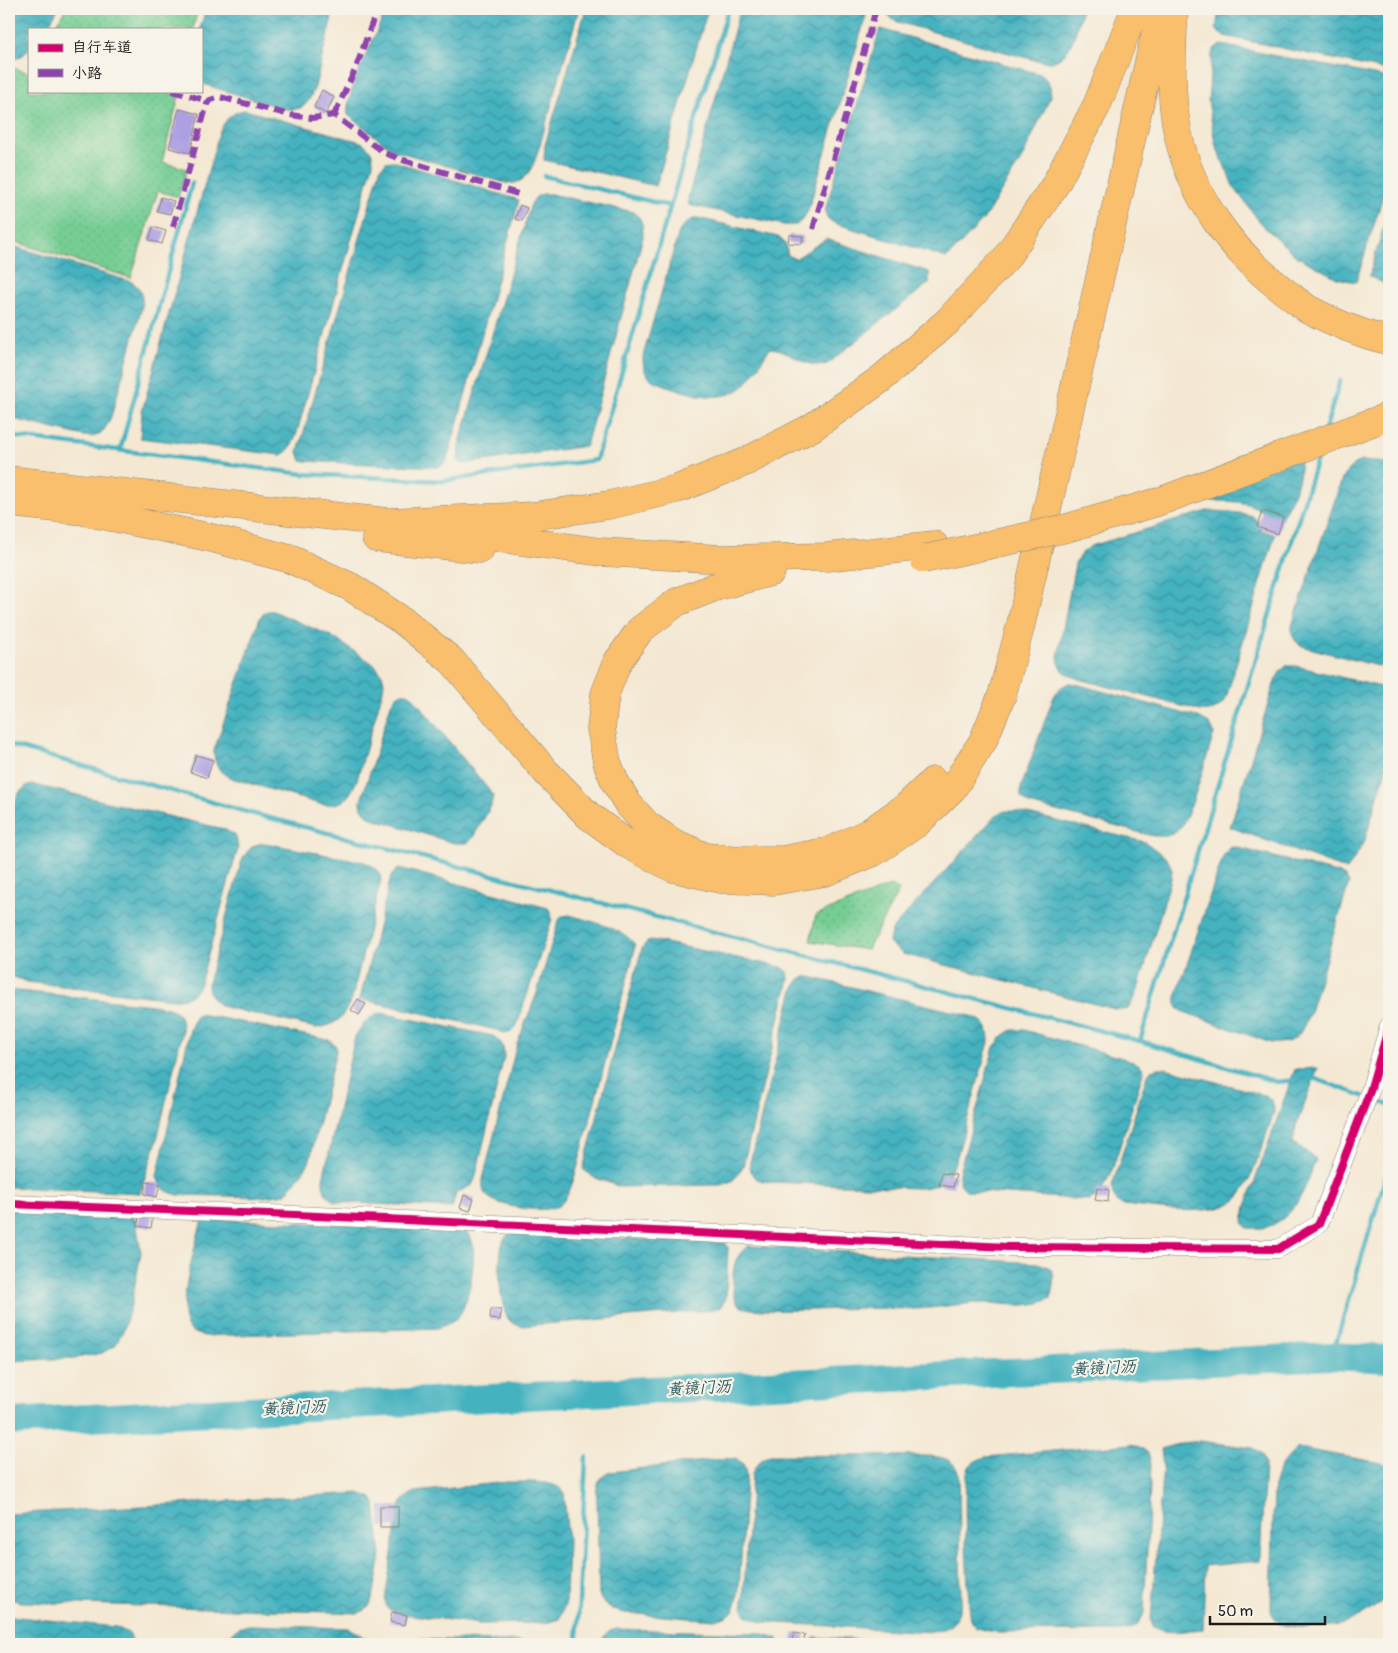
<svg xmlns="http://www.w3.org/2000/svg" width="1398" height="1653" viewBox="0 0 1398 1653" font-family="Pangolin,'LXGW WenKai TC',sans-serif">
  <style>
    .garden { fill: url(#garden-dots); stroke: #497558 }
    .water { fill: url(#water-waves); stroke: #30676e }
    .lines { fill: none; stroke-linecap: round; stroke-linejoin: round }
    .stream { stroke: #44b2c0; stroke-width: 4.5 }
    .river { stroke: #44b2c0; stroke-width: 28 }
    .building { fill: #ada0e2 }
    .minor-casing { stroke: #888278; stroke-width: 19 }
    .motorway-casing { stroke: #888278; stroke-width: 29 }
    .minor { stroke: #fff; stroke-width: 18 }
    .motorway { stroke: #f9bf6d; stroke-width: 28 }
    .motorway-bridge-casing { stroke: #888278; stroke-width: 29; stroke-linecap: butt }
    .motorway-bridge { stroke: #f9bf6d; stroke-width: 28 }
    .quiet { stroke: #8e44ad; stroke-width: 6; stroke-dasharray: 12 6; stroke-linecap: butt }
    .cycleway-casing { stroke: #f7f3e8; stroke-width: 11 }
    .cycleway { stroke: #d6006c; stroke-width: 8 }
    .labels { text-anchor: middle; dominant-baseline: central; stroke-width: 4.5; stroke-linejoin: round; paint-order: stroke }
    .water-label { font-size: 16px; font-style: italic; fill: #2c585e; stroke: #f7f3e8 }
  </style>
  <defs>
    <pattern id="garden-dots" width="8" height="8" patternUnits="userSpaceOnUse" patternTransform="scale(1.25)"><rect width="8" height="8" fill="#76ce94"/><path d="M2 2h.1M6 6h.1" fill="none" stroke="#66b07f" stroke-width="1.8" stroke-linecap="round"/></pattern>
    <pattern id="water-waves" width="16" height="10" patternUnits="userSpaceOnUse" patternTransform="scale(1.25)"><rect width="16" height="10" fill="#44b2c0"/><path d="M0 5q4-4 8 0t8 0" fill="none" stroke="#38909b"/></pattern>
  </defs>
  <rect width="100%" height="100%" fill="#f7f3e8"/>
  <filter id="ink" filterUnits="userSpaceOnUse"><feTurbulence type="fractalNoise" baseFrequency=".02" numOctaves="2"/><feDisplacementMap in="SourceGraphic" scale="10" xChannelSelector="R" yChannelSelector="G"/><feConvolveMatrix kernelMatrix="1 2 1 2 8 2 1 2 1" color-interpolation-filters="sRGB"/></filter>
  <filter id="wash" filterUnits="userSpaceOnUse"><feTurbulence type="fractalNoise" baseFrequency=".0096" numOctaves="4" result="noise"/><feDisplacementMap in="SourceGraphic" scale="20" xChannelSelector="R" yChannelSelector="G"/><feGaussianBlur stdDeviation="1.12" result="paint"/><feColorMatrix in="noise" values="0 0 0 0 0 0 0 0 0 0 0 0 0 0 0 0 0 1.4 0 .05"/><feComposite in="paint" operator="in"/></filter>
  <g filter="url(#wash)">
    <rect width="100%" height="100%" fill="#f4e8d3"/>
    <path class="garden" d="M66 9H198L193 29H53Z
      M15 68 29 73V91H161L179 96 162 162 187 169 178 197 158 191 131 278 9 240V71Z
      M890 886 899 890 867 950 810 941 816 915Z"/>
    <path class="water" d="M9 9H58L46 29H29V49L23 55 9 62Z
      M206 9H334L315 87C308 103 305 111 286 109L206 85 201 82 200 29Z
      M385 9H579L539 148C535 160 530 180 514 183 511 184 505 183 502 182L393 150 348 115C344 95 374 40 382 19Z
      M586 9H708L656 186 544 160 545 145Z
      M740 9H868L808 211 802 220 797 225H784L689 205 688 198Z
      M883 9H1082C1077 26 1072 59 1051 62 1046 62 1039 60 1034 60L898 22C892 19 886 16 883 9Z
      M1219 9H1389V71L1225 36 1220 34 1216 29Z
      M880 29 1040 74C1049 81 1052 86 1050 98L1021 160 983 220 947 258 834 223C827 219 825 216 826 207Z
      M1221 45 1389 78V177L1356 282 1337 278 1296 256 1262 225 1233 186 1215 143 1208 100 1212 54 1215 48Z
      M245 110 361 142C370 148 373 152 373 163L296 436C292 445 290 451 281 455L140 438 142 411 219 133C225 120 231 112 245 110Z
      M393 161 519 200 450 450 446 462 439 467 301 461 298 452 380 169 386 162Z
      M543 194H551L633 212C643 219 643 226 643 237L586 446 463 464 458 460 460 442 531 204 536 197Z
      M1389 209V286L1369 276Z
      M698 218 778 237 785 243 788 255 795 259 826 239 929 272V283L827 364C804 370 792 349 770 348 763 357 759 368 751 377 748 381 745 385 741 388 717 407 676 389 652 380 644 373 643 367 643 356L679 232C684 224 688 220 698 218Z
      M9 245 132 282C143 290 142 294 142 307L111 417C104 431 101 439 84 436L9 418Z
      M1298 446C1299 452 1300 459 1300 466 1301 483 1288 507 1278 522 1262 518 1266 512 1255 507 1242 500 1217 501 1202 501L1198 484Z
      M1362 461 1389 463V669L1305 647C1294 643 1292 637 1292 626L1342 479 1354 464Z
      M1207 511C1218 511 1241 512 1252 516 1257 519 1259 524 1261 530L1275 535 1226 698C1219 709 1214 712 1201 711L1079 679C1066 674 1059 671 1058 656L1075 564 1082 553 1091 546Z
      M268 611H273L331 636 375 665 382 674 384 682 383 690 357 780C348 800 343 806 320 804L231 778C218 772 214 764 214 750L260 618 264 613Z
      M1286 666H1296L1389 689V759L1364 843 1347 870 1230 827 1275 681 1280 672Z
      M1069 683 1076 684 1200 718C1208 722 1212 725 1214 734 1207 754 1190 823 1176 832 1168 837 1162 836 1153 836L1029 804 1021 797V787L1052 701C1056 692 1059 687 1069 683Z
      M402 693H407L411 695 493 795 491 806 472 839 467 843H454L372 818C365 813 361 810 361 801L391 704 397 696Z
      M34 785 224 829 236 836 238 848 200 984C193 996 188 999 174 999L27 982 9 975V828L15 801 19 793 26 786Z
      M1006 811H1015L1145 842 1164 856 1169 862 1172 870 1171 879 1136 996 1128 1009 1122 1010 1114 1009 903 954 889 943 890 936 894 927 989 823 997 814Z
      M264 843 364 862C374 866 380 869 381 880L352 998C343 1018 338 1025 316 1028L224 1007C213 1001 208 996 208 983L241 863C246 852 251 844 264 843Z
      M1235 847 1340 874 1346 878 1349 883 1310 1012C1300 1035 1298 1044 1271 1043L1184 1012C1177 1008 1175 1005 1176 997L1223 857 1229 848Z
      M399 868 548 908 551 911 552 919 517 1025C511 1034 507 1036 497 1030L360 999 391 876Z
      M570 915C589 921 624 928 635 945L634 953 577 1169C573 1180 569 1199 558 1206 545 1214 494 1207 485 1194 482 1189 483 1184 483 1179L517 1044 537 993 558 922 562 916Z
      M651 940 781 967C787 970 789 972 789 979L743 1166C737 1177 734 1182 721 1185L620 1187 593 1177 583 1169 642 948 646 943Z
      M804 977H810L971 1016C985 1021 989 1027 989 1042L956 1160C947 1178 940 1188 918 1188L769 1182C755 1180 750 1177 750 1162L792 993 799 979Z
      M9 990 153 1005C174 1009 183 1009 182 1033L156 1144 140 1193 9 1187Z
      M381 1013 493 1036C502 1042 504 1046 504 1057L475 1179 472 1185 456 1193 452 1208 336 1202C325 1196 323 1191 323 1179L355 1037C362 1025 367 1017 381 1013Z
      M201 1014 329 1040 336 1046V1051L309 1163C302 1174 293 1183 286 1194L264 1197 178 1195C166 1192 160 1188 157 1176L190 1030 195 1017Z
      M1012 1030H1024L1133 1061 1141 1066 1144 1070 1111 1174 1098 1195 1089 1200 968 1191C960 1186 959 1182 959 1173L994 1047 1003 1036Z
      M1157 1068H1165L1264 1095C1272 1099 1274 1103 1274 1112 1267 1132 1251 1185 1238 1198 1217 1220 1151 1207 1122 1205 1114 1199 1112 1196 1112 1186L1147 1076 1151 1070Z
      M1318 1068 1296 1126 1293 1142 1316 1159C1306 1186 1297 1217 1267 1227 1261 1229 1253 1228 1247 1228L1243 1222 1246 1206 1295 1069Z
      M9 1204 131 1215 136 1221 141 1253 131 1305 123 1331 115 1346 102 1353 76 1358 9 1361Z
      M204 1219 463 1229C468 1233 472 1238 473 1245 475 1262 470 1299 460 1314 455 1321 446 1325 438 1328L205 1336C197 1334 189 1332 186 1324 178 1304 195 1248 200 1227Z
      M509 1233 726 1243 728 1248 726 1299 720 1307 712 1310 521 1326C518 1325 513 1324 510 1321 498 1309 497 1254 504 1239 505 1238 509 1234 509 1233Z
      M749 1246 1037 1263C1060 1268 1053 1279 1051 1298 1030 1310 1006 1303 984 1303 959 1303 935 1309 911 1309 893 1309 876 1308 858 1308 840 1309 751 1314 740 1306 732 1300 733 1283 733 1274 734 1261 739 1252 749 1246Z
      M1201 1441 1253 1448C1261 1452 1263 1455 1265 1464L1260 1561 1205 1566 1203 1629C1187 1630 1165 1636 1152 1626L1151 1619 1163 1465 1161 1449 1182 1443Z
      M1132 1444C1145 1449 1149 1451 1151 1465L1144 1613C1139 1625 1135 1629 1121 1631L994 1632 976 1628 971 1620 969 1605C968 1583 961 1480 969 1467 973 1461 980 1459 986 1457Z
      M1298 1448 1382 1463 1389 1467V1594C1376 1608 1362 1617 1344 1624 1334 1627 1287 1630 1279 1623 1274 1620 1273 1615 1271 1610L1274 1483C1279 1466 1285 1460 1298 1448Z
      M770 1455 927 1456C943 1457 953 1458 959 1474L961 1602C957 1622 952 1629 931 1632L762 1622 746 1615 743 1609V1601L752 1474C756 1464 760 1459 770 1455Z
      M722 1459C739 1458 745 1460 746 1477L739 1590C736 1609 735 1616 714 1620L625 1613C611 1610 603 1607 599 1594L597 1500C596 1487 597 1478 610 1472Z
      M507 1482C523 1483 556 1478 564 1493L568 1540 566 1603 559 1619 546 1623 479 1624 397 1613 388 1609 385 1601 398 1512C401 1502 405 1497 415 1492Z
      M359 1493 372 1498 375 1503 381 1556 374 1593 370 1605 364 1611 357 1613 21 1602 9 1599V1514Z
      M9 1616 116 1627 130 1634 133 1644H9Z
      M249 1625 348 1628C358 1632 364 1635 369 1644H227C229 1632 237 1627 249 1625Z
      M616 1629 760 1633 777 1638 782 1644H600C604 1636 607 1631 616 1629Z
      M814 1637 939 1644H811Z
      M418 1639 542 1642 549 1644H406Z"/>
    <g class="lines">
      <path class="stream" d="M544 176 670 206
        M1325 430 1340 381
        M9 436 304 474 443 481 596 460 728 9
        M120 451 192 183
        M9 745 254 814 1140 1041 1277 1082 1296 1080
        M1140 1041 1319 452
        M1309 1079H1316L1363 1096
        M1370 1098 1389 1105
        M1332 1356 1389 1166
        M577 1644 586 1457"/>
      <path class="river" d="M9 1422 1332 1356 1389 1359"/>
    </g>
    <g id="blocks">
      <path class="building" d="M322 90 334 97 326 114 314 107Z
        M179 109 199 114 190 153 169 148Z
        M161 197 174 201 170 214 157 211Z
        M520 205 527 208 522 221 515 219Z
        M153 227 166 231 162 244 149 240Z
        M789 235 803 236 802 244 788 243Z
        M1262 511 1283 517 1278 534 1257 527Z
        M196 755 213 760 207 778 190 772Z
        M358 999 366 1004 359 1015 351 1010Z
        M942 1173 956 1175 953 1187 939 1185Z
        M146 1182 160 1184 157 1197 144 1194Z
        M1097 1188 1109 1190 1108 1202 1095 1200Z
        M464 1195 474 1199 470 1211 460 1208Z
        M139 1214 153 1215 151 1228 138 1226Z
        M491 1309 501 1310 500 1320 490 1319Z
        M380 1506H398V1527H380Z
        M392 1612 407 1615 405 1625 390 1622Z
        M794 1633 805 1635 803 1644H791Z
        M976 1641 1000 1643V1644H975Z"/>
    </g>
  </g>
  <g filter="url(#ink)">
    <use href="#blocks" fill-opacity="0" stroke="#888278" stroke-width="1"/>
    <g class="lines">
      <g class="minor-casing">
        <path id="minor" d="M9 1204 295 1215 1008 1247 1278 1249 1319 1224 1370 1091 1389 1026"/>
      </g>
      <g class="motorway-casing">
        <path id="motorway" d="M1174 9C1172 51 1169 92 1178 134 1192 198 1232 252 1284 291 1292 297 1300 304 1308 309 1334 323 1361 334 1389 341
          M9 480 405 524
          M9 503 104 513
          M87 512 208 537 290 559 351 587 403 621 452 661 546 772 589 816 629 845 673 868 719 879 774 881 825 872 874 852 916 824 953 788 983 741 1002 695 1020 628 1161 9
          M387 522 533 516 609 505 677 489 745 462 811 428 881 379 947 322 1006 258 1055 185 1097 105 1135 9
          M457 532 601 552 722 559 827 557 934 545
          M376 538 480 549
          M771 572 715 587 677 602 640 630 618 661 605 694 601 729 607 762 615 782 628 804 647 825 672 842 706 857 740 860H783L830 851 870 832 906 807 933 781"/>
      </g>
      <use href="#minor" class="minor"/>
      <use href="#motorway" class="motorway"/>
      <g class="motorway-bridge-casing">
        <path id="motorway-bridge" d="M924 559 1067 528 1158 502 1389 416"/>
      </g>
      <use href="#motorway-bridge" class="motorway-bridge"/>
      <path class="quiet" d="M172 91 209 101
        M334 115 356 68 377 9
        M173 227 207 104 210 100 220 97 290 115 312 118 334 115 385 153 403 160 518 194
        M813 229 876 9"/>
      <g class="cycleway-casing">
        <path id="cycleway" d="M9 1204 295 1215 1008 1247 1278 1249 1319 1224 1370 1091 1389 1026"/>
      </g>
      <use href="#cycleway" class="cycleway"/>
    </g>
  </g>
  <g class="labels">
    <g class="water-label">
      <text transform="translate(1104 1368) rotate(-3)">黄镜门沥</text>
      <text transform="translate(699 1388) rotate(-3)">黄镜门沥</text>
      <text transform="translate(294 1408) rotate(-3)">黄镜门沥</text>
    </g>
  </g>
  <rect width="1398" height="1653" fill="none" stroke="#f7f3e8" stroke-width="30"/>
  <rect x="28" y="28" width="175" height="65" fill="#f7f3e8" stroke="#9f9d96"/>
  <rect x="38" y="44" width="25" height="8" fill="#d6006c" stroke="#9f9d96"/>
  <text x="72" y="52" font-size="15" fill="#1c1c1c">自行车道</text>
  <rect x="38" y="69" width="25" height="8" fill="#8e44ad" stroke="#9f9d96"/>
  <text x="72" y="78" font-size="15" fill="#1c1c1c">小路</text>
  <path d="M1210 1616v8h115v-8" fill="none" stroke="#1c1c1c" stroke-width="2.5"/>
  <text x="1218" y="1616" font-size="15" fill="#1c1c1c" stroke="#f7f3e8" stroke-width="4" paint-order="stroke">50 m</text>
</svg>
